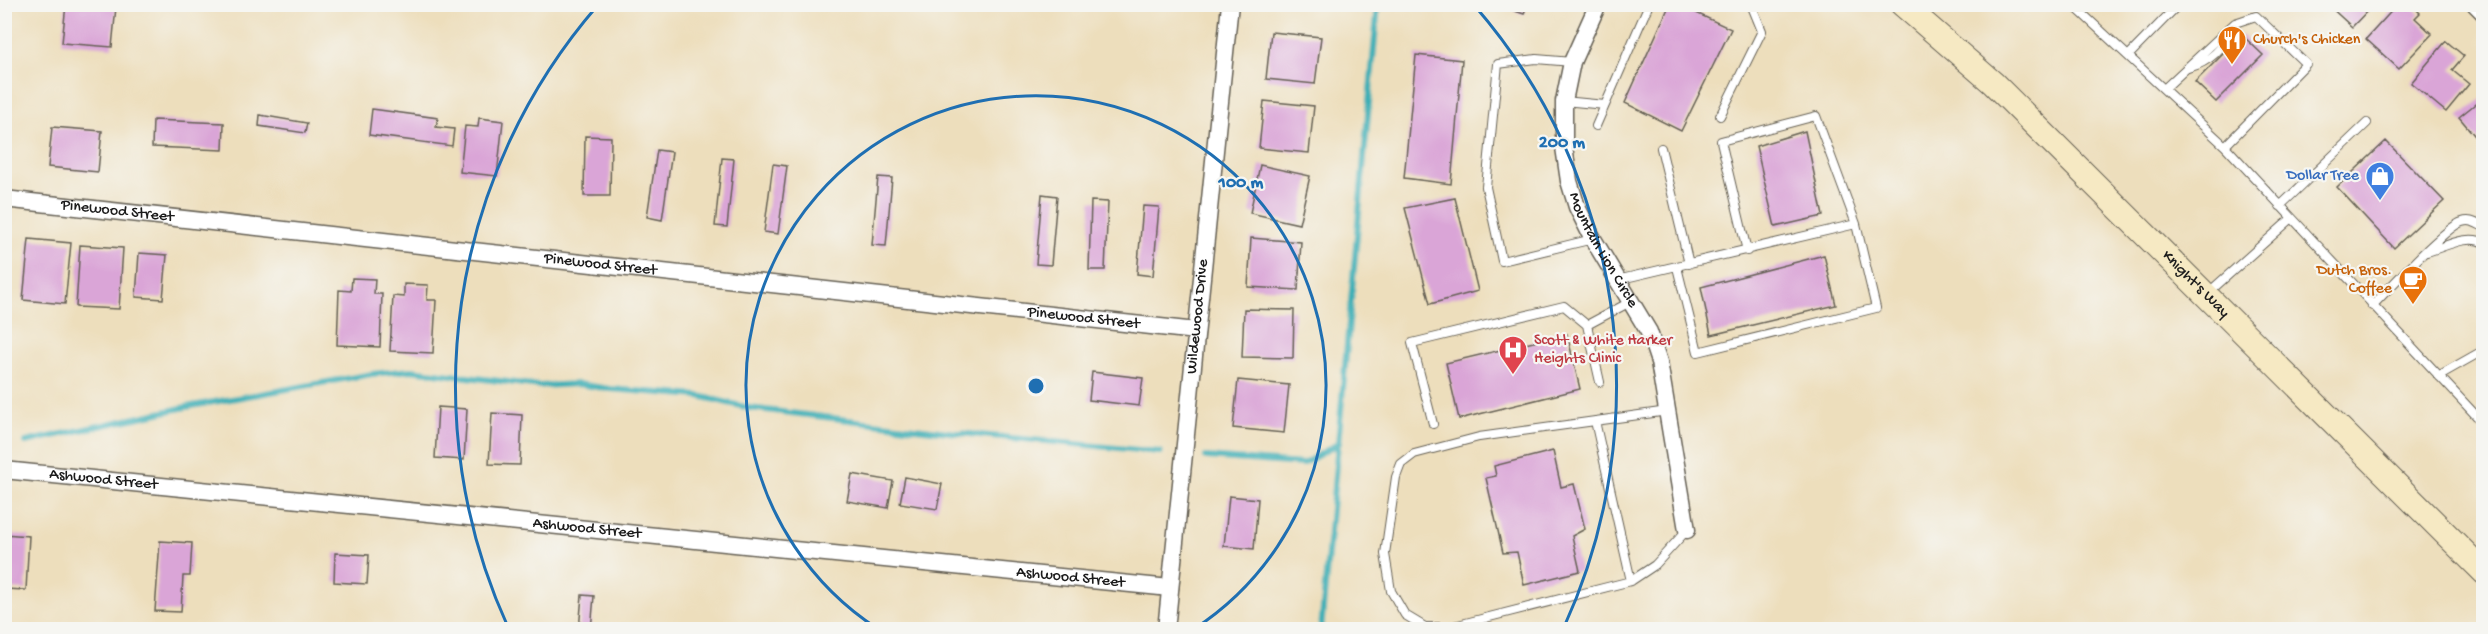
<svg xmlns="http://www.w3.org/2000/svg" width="2488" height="634" viewBox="0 0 2488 634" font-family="'Gochi Hand',sans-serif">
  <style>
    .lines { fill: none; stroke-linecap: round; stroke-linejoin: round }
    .stream { stroke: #3eafb6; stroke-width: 6 }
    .building { fill: #daa5d7 }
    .lane-casing { stroke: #656054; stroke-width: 10 }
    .street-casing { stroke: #656054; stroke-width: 19 }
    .secondary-casing { stroke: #656054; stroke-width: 26 }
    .lane { stroke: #fff; stroke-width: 8 }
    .street { stroke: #fff; stroke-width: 16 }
    .secondary { stroke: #f6e9c3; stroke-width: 24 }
    .ring { fill: none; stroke: #1f6fb2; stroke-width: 3 }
    .labels { text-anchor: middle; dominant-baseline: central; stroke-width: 4.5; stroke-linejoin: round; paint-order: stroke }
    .food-label { font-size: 16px; fill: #c56008; stroke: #f6f6f2; text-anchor: start }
    .shop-label { font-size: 16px; fill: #366cbe; stroke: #f6f6f2; text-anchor: end }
    .street-label { font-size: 16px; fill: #1c1c1c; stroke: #f6f6f2 }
    .health-label { font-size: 16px; fill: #be3a42; stroke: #f6f6f2; text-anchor: start }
    .centre { fill: #1f6fb2; stroke: #f6f6f2; stroke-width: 3 }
    .ring-label { font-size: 18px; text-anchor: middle; font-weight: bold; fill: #1f6fb2; stroke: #f6f6f2; stroke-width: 4.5; stroke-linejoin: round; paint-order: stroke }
  </style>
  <rect width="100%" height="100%" fill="#f6f6f2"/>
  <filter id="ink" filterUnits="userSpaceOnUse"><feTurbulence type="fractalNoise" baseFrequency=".0167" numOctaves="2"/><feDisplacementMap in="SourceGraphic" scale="12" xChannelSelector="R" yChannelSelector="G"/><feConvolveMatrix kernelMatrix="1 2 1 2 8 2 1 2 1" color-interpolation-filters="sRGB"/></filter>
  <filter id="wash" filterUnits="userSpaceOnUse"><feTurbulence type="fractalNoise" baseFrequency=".008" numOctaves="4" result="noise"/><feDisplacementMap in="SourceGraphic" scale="24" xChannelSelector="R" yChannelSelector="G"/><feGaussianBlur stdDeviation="1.35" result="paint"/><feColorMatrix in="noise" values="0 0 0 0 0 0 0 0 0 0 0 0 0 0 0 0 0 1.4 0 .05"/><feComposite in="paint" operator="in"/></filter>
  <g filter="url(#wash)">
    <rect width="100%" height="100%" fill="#eddebc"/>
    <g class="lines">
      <path class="stream" d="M26 442 186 407 372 374 411 370 540 386 578 384 610 389 699 396 749 408 948 432 1160 452
        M1206 457 1303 464 1339 443
        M1321 630 1378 4"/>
    </g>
    <g id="blocks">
      <path class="building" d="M66 4 116 7 112 47 62 43Z
        M1494 4H1527L1524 14Z
        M1670 4H1677L1731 29 1681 131 1625 103Z
        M2398 4H2411L2420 13 2415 18 2432 34 2399 69 2366 39Z
        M2328 5H2373L2352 27Z
        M1271 32 1321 37 1315 84 1266 79Z
        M2242 35 2263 55 2216 102 2195 82Z
        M2446 41 2464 56 2452 70 2469 84 2446 112 2411 83Z
        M1416 55 1462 60 1451 184 1404 178Z
        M2484 97V147L2459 117Z
        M1264 101 1314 106 1309 153 1259 148Z
        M372 109 438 118 436 127 454 129 452 146 369 135Z
        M260 115 307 123 305 133 259 126Z
        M479 118 503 121 497 176 460 172 465 126 478 127Z
        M153 120 224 123 223 150 152 147Z
        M52 127 102 131 98 172 48 167Z
        M1805 131 1823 216 1775 227 1756 146Z
        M585 136 611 137 610 196H584Z
        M2386 141 2444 201 2394 248 2337 187Z
        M657 150 672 152 662 220 647 217Z
        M722 158 734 159 727 227 715 226Z
        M773 164 787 166 778 234 764 232Z
        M1260 165 1310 176 1299 224 1250 213Z
        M878 177 892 178 886 246 872 245Z
        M1042 194 1057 196 1051 265 1036 264Z
        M1455 198 1478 291 1430 304 1405 208Z
        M1091 201 1108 202 1105 270H1089Z
        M1143 206 1159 207 1153 276 1137 274Z
        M1251 238 1301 242 1298 290 1248 287Z
        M29 239 71 243 65 304 23 300Z
        M80 245 123 248 119 309 76 307Z
        M139 253 167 255 163 299 136 297Z
        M1824 255 1836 305 1711 335 1701 287Z
        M352 278 375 279 374 294H382L380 347 337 345 339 290 351 291Z
        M404 284 428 285 427 300H436L433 353 390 351 393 296 404 297Z
        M1244 309 1294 310 1293 358 1242 357Z
        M1567 334 1580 389 1459 419 1446 363Z
        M1092 372 1143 378 1139 406 1089 400Z
        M1238 380 1289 385 1284 433 1233 428Z
        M438 407 467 409 464 460 435 458Z
        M492 413 522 415 520 465 489 464Z
        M1553 451 1561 487 1574 484 1585 529 1572 536 1580 571 1524 585 1517 552 1503 553 1486 478 1496 476 1494 466Z
        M852 474 893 481 888 508 847 501Z
        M905 477 942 484 937 509 900 503Z
        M1229 496 1258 499 1254 549 1224 546Z
        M4 534 29 536 26 590 4 589Z
        M160 541 192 543 190 576H183L181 612 155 611Z
        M335 553 369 555 367 584 334 582Z
        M582 595 594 596 591 630H579Z"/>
    </g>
  </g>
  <g filter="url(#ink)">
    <use href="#blocks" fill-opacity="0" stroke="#656054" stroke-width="1.5"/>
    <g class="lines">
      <g class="lane-casing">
        <path id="lane" d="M2072 4 2225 146 2484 424
          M2128 56 2179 4
          M1572 62 1536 59 1498 64 1486 187 1502 261 1593 239
          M2188 68C2210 62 2225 47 2233 26
          M2164 89 2235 23 2256 16 2306 64 2225 146
          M1564 101 1605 105
          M1720 116 1762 31 1751 4
          M1596 126 1649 4
          M1661 148 1689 264
          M2280 206 2367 123
          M2427 252C2442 248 2469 233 2484 243
          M1677 267 1698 352 1876 308 1856 224 1816 116 1721 141 1747 251
          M1617 280 1856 224
          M2208 293 2292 218
          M2372 306C2388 290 2445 227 2462 222 2471 219 2475 223 2484 227
          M1587 325 1630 302
          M2438 376 2484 350
          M1668 411 1479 437 1414 454 1401 464 1396 477 1385 554 1391 591 1405 615 1425 627H1450L1631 581 1655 565 1687 530
          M1595 421 1631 581
          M1433 424 1412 343 1564 306 1587 325 1600 382"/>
      </g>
      <g class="street-casing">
        <g id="street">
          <path id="s1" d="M1598 4 1572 62 1564 101V147L1569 181 1577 207 1593 239 1649 332 1659 362 1687 530"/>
          <path d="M2475 4 2484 13"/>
          <path id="s2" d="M4 199 1196 331"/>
          <path id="s3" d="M4 470 1170 588"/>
          <path id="s4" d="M1166 630 1230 4"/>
        </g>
      </g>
      <g class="secondary-casing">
        <g id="secondary">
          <path id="s5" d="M1902 4 1993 83 2484 572"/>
        </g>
      </g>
      <use href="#lane" class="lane"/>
      <use href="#street" class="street"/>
      <use href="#secondary" class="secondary"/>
    </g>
  </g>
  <g class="ring">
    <path d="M878 629A290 290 0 1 1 1194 629"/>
    <path d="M508 627A580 580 0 0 1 598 5M1474 5A580 580 0 0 1 1564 627"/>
  </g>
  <defs>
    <g id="restaurant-pin" transform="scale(1.5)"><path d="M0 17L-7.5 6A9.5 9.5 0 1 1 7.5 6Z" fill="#e8710a" stroke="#f6f6f2"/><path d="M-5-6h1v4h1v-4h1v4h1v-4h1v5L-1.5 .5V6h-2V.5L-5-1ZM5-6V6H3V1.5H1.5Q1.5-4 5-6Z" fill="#fff"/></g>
    <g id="shop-pin" transform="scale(1.5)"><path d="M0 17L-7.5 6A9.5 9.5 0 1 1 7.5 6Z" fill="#3f7fe0" stroke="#f6f6f2"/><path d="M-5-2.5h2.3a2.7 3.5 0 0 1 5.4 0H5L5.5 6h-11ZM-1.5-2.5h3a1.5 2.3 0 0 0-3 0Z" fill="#fff"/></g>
    <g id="cafe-pin" transform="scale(1.5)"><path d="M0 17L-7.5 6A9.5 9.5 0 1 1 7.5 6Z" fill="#e8710a" stroke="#f6f6f2"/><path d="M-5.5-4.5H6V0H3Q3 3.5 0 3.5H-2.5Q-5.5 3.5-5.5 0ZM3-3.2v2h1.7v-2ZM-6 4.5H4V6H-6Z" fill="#fff"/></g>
    <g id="hospital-pin" transform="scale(1.5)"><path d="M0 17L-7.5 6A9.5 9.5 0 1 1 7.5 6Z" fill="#e0444e" stroke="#f6f6f2"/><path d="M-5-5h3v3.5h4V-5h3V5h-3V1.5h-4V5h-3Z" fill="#fff"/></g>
  </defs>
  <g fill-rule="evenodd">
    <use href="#restaurant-pin" x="2232" y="40"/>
    <use href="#shop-pin" x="2380" y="176"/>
    <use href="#cafe-pin" x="2413" y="280"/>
    <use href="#hospital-pin" x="1513" y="350"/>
  </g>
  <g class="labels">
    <g class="food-label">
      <text x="2253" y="40">Church's Chicken</text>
      <text x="2392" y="271" text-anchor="end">Dutch Bros.<tspan x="2392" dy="18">Coffee</tspan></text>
    </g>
    <g class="shop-label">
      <text x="2359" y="176">Dollar Tree</text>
    </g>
    <g class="street-label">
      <text stroke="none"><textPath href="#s2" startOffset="114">Pinewood Street</textPath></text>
      <text stroke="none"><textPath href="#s1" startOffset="261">Mountain Lion Circle</textPath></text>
      <text stroke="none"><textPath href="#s2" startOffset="600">Pinewood Street</textPath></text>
      <text stroke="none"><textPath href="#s5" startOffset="406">Knight's Way</textPath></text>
      <text stroke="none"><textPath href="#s4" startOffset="315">Wildewood Drive</textPath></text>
      <text stroke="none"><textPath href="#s2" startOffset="1086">Pinewood Street</textPath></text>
      <text stroke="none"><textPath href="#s3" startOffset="100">Ashwood Street</textPath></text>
      <text stroke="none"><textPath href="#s3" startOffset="586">Ashwood Street</textPath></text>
      <text stroke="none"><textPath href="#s3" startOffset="1072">Ashwood Street</textPath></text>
    </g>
    <g class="health-label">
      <text x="1534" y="341">Scott &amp; White Harker<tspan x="1534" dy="18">Heights Clinic</tspan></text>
    </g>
  </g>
  <circle cx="1036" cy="386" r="9" class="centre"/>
  <g class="ring-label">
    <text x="1562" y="147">200 m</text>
    <text x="1241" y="187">100 m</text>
  </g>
  <rect width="2488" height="634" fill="none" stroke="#f6f6f2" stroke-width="24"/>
</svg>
